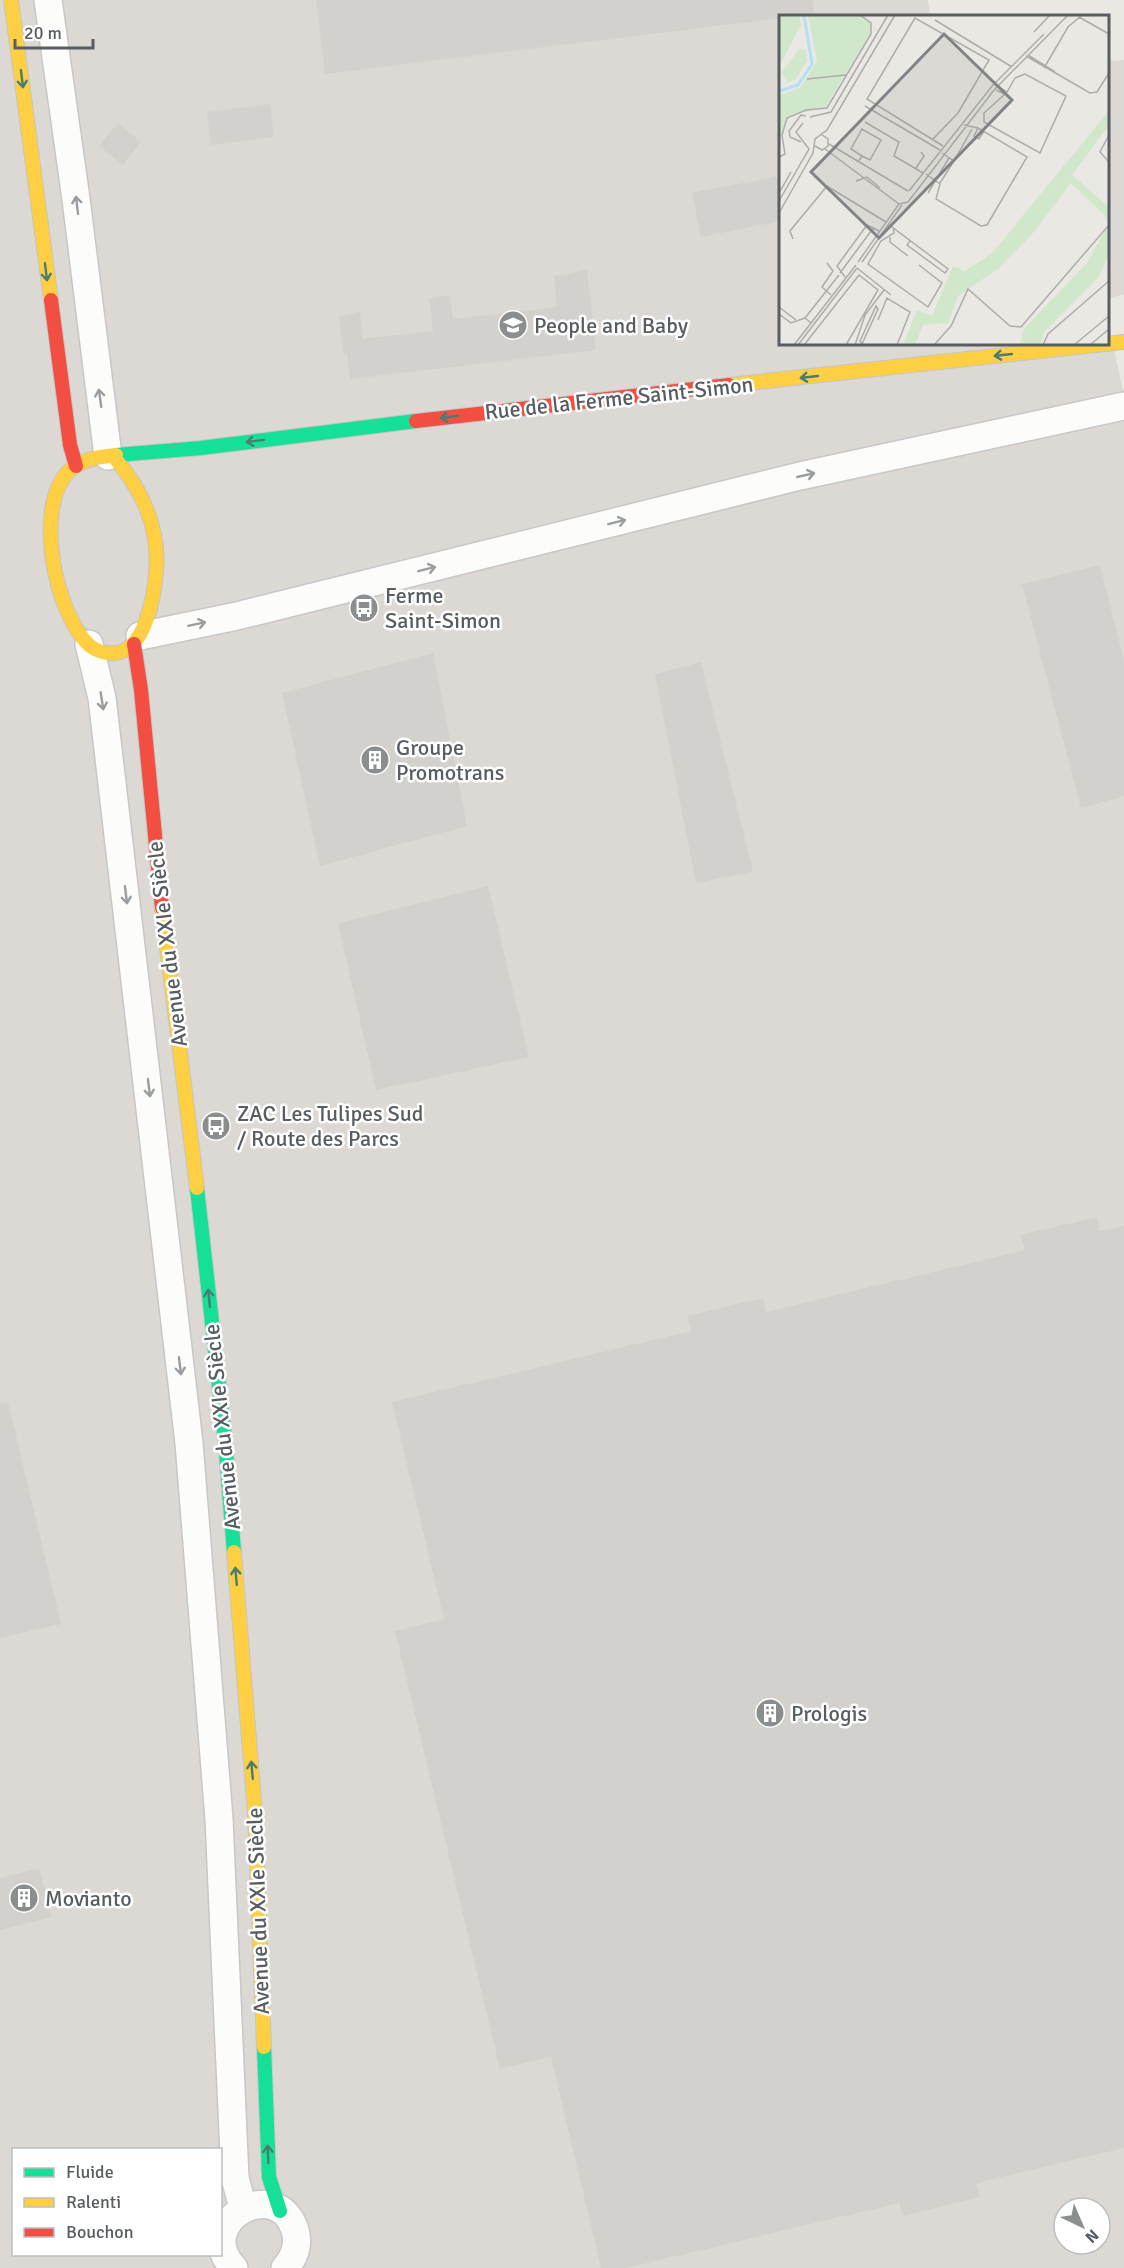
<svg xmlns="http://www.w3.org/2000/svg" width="1124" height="2268" viewBox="0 0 1124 2268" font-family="Signika,sans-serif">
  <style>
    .industrial { fill: #dcd9d5; fill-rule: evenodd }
    .building { fill: #d2d1cd }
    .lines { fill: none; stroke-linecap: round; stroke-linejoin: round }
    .street-casing { stroke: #c7c7c7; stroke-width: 30 }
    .fast-casing { stroke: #c5c6c4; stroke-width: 16 }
    .slow-casing { stroke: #c5c6c4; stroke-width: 16 }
    .jam-casing { stroke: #c5c6c4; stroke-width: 16 }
    .street { stroke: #fcfcfb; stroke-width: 27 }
    .fast { stroke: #16e098; stroke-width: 14 }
    .slow { stroke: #ffcf43; stroke-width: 14 }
    .jam { stroke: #f24e42; stroke-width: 14 }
    .oneway { stroke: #487e70 }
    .oneway2 { stroke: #9a9d9f }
    .labels { text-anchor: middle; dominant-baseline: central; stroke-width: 5; stroke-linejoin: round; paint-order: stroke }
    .poi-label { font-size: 22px; fill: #585d62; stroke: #fff; text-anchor: start }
    .street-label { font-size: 22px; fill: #585d62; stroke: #fff }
    .inset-river { fill: none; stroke: #b4dff6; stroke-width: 3 }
    .inset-road { fill: none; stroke: #acacab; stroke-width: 1.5 }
    .view { fill: #818486; fill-opacity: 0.15; stroke: #818486; stroke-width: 3 }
    .inset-edge { fill: none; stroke: #585d62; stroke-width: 3 }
  </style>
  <rect width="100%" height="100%" fill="#eae8e2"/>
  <path class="industrial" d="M0 0H928L930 16H780V344H1108V321L1124 396V2268H0ZM14 2150H220V2254H14ZM1064 2208H1100V2244H1064Z
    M1124 60V294L1108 299V61Z"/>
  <path class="building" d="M316 0H813L814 14 325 74Z
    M270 104 274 137 211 145 207 112Z
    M118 123 141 142 123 165 99 146Z
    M780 176V221L701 237 692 193Z
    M587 270 596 350 350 379 347 353 343 354 339 316 360 312 363 339 433 331 429 299 450 295 453 319 557 307 554 276Z
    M1100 565 1124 661V796L1081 808 1022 584Z
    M433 653 467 826 320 866 282 693Z
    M701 662 753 872 696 883 655 674Z
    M488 886 529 1057 376 1090 338 923Z
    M1097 1217 1100 1231 1124 1226V2148L976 2183 979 2197 903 2216 899 2203 626 2268H601L551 2057 500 2069 395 1631 444 1619 392 1402 691 1331 687 1316 763 1298 766 1312 1025 1250 1021 1235Z
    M8 1402 61 1624 0 1638V1403Z
    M39 1868 52 1917 0 1930V1878Z"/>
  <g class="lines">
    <g class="street-casing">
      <path id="street" d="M48 0 76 199 108 456
        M140 636 237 616 800 476 1124 406
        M89 644 102 698 189 1443 219 1819 235 2178 243 2208
        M234 2268C191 2223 276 2173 295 2230 299 2244 295 2257 285 2268"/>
    </g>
    <g class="fast-casing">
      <path id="fast" d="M116 455 201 448 416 421
        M197 1188 225 1439 234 1552
        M264 2047 269 2177 280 2211"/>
    </g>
    <g class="slow-casing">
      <path id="slow" d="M11 0 51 300
        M729 385 1124 342
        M114 457C143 491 160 528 156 573 154 597 145 651 115 653 105 654 98 652 90 646 55 614 33 507 69 471 82 459 98 457 116 455
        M162 908 197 1188
        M234 1552 255 1813 264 2047"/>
    </g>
    <g class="jam-casing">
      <path id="jam" d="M51 300 70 445 76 466
        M416 421 729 385
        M134 644 141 690 162 908"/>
    </g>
    <use href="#street" class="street"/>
    <use href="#fast" class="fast"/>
    <use href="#slow" class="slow"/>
    <use href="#jam" class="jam"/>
  </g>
  <defs><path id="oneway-shaft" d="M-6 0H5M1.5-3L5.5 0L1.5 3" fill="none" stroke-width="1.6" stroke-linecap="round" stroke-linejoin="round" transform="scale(1.5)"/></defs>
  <g class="oneway">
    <use href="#oneway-shaft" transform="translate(22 79) rotate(83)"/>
    <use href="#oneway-shaft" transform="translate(46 272) rotate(83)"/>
    <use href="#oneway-shaft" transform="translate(1003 355) rotate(174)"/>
    <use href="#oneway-shaft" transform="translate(809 377) rotate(174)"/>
    <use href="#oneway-shaft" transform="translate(449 417) rotate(173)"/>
    <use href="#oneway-shaft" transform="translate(255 441) rotate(173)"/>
    <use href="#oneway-shaft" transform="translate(209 1298) rotate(-96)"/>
    <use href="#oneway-shaft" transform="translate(236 1576) rotate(-95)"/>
    <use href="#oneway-shaft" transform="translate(252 1770) rotate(-95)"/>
    <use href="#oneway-shaft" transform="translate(268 2154) rotate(-92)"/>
  </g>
  <g class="oneway2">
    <use href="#oneway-shaft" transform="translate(77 205) rotate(-97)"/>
    <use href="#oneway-shaft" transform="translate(100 398) rotate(-98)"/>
    <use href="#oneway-shaft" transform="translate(806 475) rotate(-13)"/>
    <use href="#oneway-shaft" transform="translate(617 522) rotate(-14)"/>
    <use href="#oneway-shaft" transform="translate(427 569) rotate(-14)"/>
    <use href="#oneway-shaft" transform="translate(197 624) rotate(-12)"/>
    <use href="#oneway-shaft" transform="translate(102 701) rotate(81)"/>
    <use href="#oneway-shaft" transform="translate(126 895) rotate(83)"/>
    <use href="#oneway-shaft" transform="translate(149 1088) rotate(83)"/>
    <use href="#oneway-shaft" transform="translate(180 1366) rotate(83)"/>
  </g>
  <defs>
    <g id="school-disc" transform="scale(1.5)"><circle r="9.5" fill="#8b8e8f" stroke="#fff"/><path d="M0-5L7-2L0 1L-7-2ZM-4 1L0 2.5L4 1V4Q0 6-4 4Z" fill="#fff"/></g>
    <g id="bus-disc" transform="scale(1.5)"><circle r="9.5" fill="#8b8e8f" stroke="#fff"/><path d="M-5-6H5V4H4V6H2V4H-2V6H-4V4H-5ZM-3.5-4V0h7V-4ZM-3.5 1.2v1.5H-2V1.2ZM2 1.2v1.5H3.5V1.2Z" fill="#fff"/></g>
    <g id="building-disc" transform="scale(1.5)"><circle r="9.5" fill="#8b8e8f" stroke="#fff"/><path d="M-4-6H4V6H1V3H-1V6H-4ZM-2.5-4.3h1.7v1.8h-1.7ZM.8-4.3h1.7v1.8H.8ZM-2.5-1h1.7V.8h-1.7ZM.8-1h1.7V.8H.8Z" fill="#fff"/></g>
  </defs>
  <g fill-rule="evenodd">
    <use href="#school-disc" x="513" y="325"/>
    <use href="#bus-disc" x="364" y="608"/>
    <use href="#building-disc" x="375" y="760"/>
    <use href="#bus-disc" x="216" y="1126"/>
    <use href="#building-disc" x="770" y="1713"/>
    <use href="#building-disc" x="24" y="1898"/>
  </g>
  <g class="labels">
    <g class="poi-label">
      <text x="534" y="325">People and Baby</text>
      <text x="385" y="595">Ferme<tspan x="385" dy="25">Saint-Simon</tspan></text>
      <text x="396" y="747">Groupe<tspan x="396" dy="25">Promotrans</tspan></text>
      <text x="237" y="1113">ZAC Les Tulipes Sud<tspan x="237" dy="25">/ Route des Parcs</tspan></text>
      <text x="791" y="1713">Prologis</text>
      <text x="45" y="1898">Movianto</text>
    </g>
    <g class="street-label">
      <text transform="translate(619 398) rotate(-6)">Rue de la Ferme Saint-Simon</text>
      <text transform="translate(167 944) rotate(-97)">Avenue du XXIe Siècle</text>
      <text transform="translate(222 1427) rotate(-96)">Avenue du XXIe Siècle</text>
      <text transform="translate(258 1911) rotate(-92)">Avenue du XXIe Siècle</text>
    </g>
  </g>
  <g transform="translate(779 15)">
    <rect width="330" height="330" fill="#eae8e2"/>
    <path d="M0 0H20L22 10 0 51ZM29 0H79L90 6 92 17 46 93 11 100 0 127V80L21 73 38 46ZM20 34 27 35 28 46 17 64 9 68 3 57ZM330 96V110L293 160 330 192V205L292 168 254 218 219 254 179 281 169 308 144 310 136 330H124L138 295 153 301 174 251 186 256 213 238ZM330 209V238L320 262 265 317 261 330H241L245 314 307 249Z" fill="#d1e7cb"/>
    <path class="inset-river" d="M0 76 19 70 33 49 25 0"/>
    <path class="inset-road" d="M300 2 330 19M156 5 233 52M255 17 271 0M249 40 276 57M247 41 311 78 318 77 330 58M265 53 289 12 303 0M28 64 67 60M217 75 226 79 205 98V107L261 138 287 81 246 59 236 63 228 77 219 71M86 91 161 135M31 102 52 97 109 0M86 107 120 127 115 141 144 158M199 113 195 121 200 124 205 116M330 120 321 137 330 147M154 124 179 98 210 45 136 3 88 84 164 131M22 127 11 122 10 116 22 100 27 101M50 129 129 176M36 131 43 135 49 131V124L43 120M46 134 120 189M163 138 175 146 193 114M0 142 6 139 3 120 8 103 27 95 48 93 92 19V8L81 0M79 147 83 141 72 134 83 114 102 125 91 145 83 141M137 153 145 141 142 137M147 159 161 169 157 184 202 211 208 210 248 142 199 113 185 110M77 166 88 162 101 173M161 168 175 146M130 176 214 70 265 19M0 178 12 157M149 178 170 143M0 186 30 134 17 117 24 108M120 189 129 187 215 75 289 0M0 198 34 138 36 124 48 115 116 0M109 209 169 254 166 258 128 230 131 226M114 212 115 218 102 226 89 249 149 292 163 268 140 250M111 222V227L129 241M14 224 11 216 48 171 107 207M79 247 120 189M83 247 123 190M48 248 54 256 43 272 52 280M78 253 112 280M61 258 95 212M66 262 58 251 88 210 100 216M97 291 99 294 83 329 81 326ZM0 292 17 305M0 299 12 308 26 303M99 305 108 283 131 297 118 330M32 308 26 303 60 260M15 330 77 250M19 330 78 253M25 330 80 260 99 275 67 330M76 330 86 300 105 275M155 330 172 311 189 274 231 311 242 312 330 210M264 330 269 319 330 266M295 330 330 301M311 330 330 314"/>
    <path class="view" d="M165 19 233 85 100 223 32 157Z"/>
    <rect width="330" height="330" class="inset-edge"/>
  </g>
  <rect x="12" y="2148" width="210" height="108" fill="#ffffff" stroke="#bcbec0" stroke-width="1.5"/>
  <rect x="24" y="2168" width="30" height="9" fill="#16e098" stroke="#bcbec0" stroke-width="1.5"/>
  <text x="66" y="2178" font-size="18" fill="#585d62">Fluide</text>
  <rect x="24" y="2198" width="30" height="9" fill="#ffcf43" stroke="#bcbec0" stroke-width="1.5"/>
  <text x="66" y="2208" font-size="18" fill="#585d62">Ralenti</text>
  <rect x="24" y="2228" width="30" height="9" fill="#f24e42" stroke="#bcbec0" stroke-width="1.5"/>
  <text x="66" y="2238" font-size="18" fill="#585d62">Bouchon</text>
  <g transform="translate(1082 2226) rotate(136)"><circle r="28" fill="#ffffff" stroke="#bcbec0" stroke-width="1.5"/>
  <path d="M0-4.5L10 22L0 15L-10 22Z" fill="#8b8e8f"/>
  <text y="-9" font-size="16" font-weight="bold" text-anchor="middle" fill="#585d62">N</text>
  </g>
  <path d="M15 39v9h78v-9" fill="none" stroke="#585d62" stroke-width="3"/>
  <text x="24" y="39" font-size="18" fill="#585d62" stroke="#ffffff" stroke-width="4.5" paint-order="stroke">20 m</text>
</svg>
